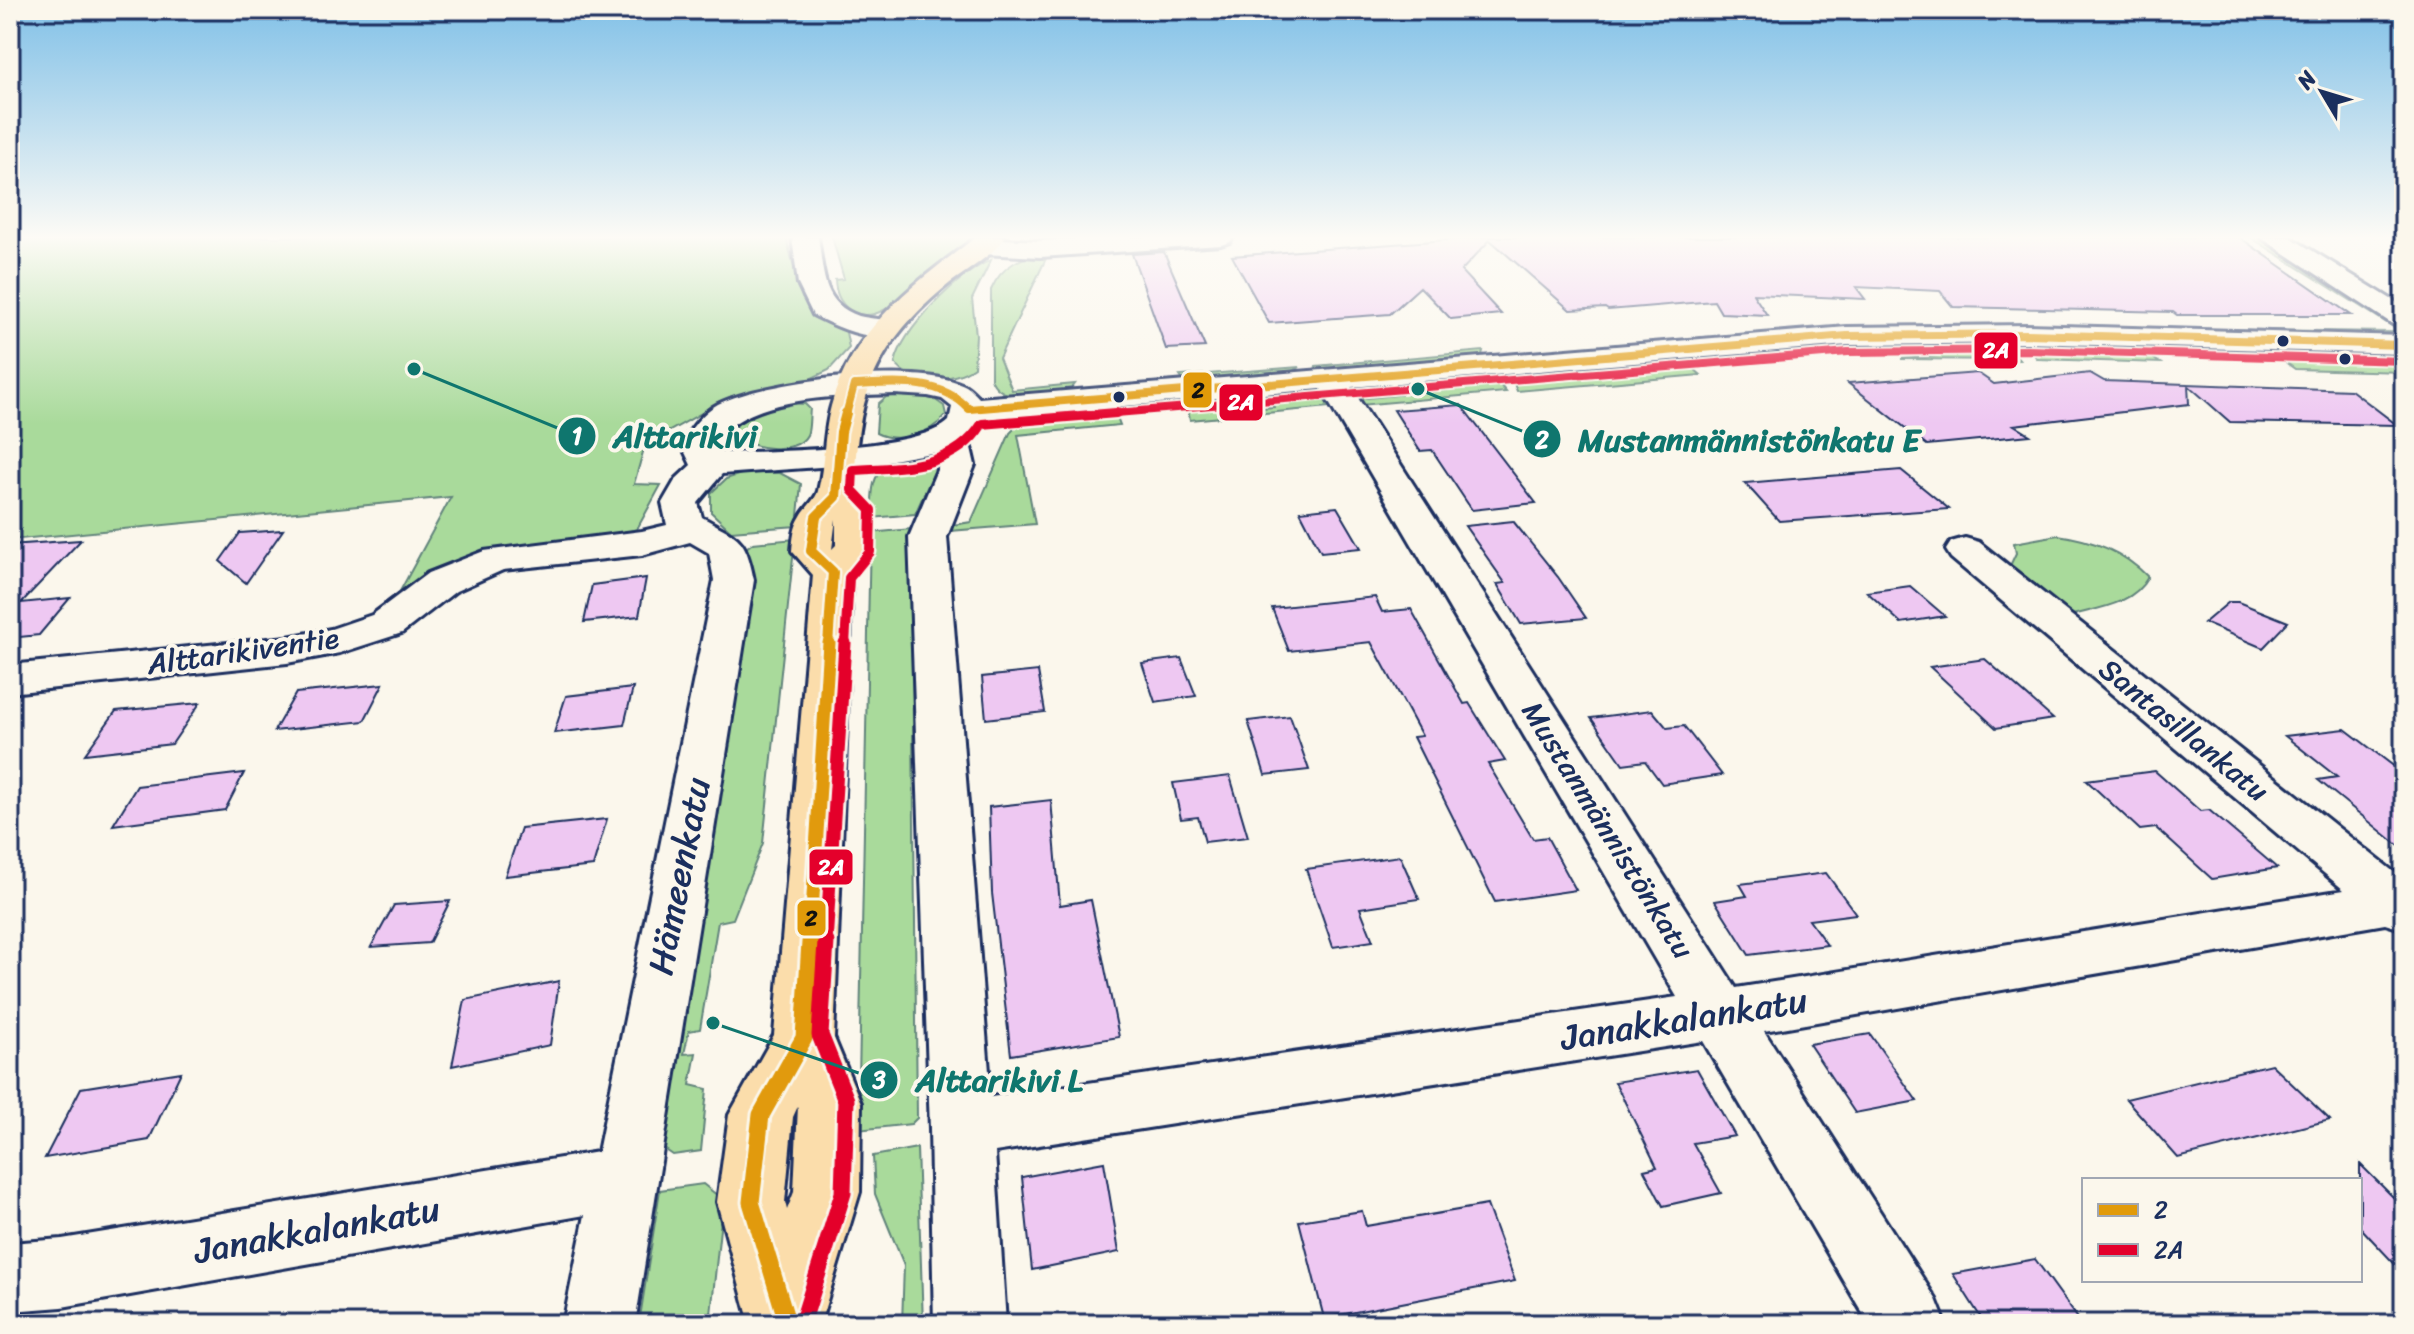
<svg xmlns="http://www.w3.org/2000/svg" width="2414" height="1334" viewBox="0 0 2414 1334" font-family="Sriracha,sans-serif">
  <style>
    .green { fill: #a9da9b; stroke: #62847c; stroke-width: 2 }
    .building { fill: #eec8f2; stroke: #1b2f5e; stroke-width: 2 }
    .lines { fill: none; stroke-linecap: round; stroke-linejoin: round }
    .minor-casing { stroke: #1b2f5e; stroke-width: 6 }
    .major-casing { stroke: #1b2f5e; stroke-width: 6 }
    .minor { fill: #fbf7ec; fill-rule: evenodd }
    .major { fill: #fbddab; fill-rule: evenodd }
    .bus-1-far3-casing { stroke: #fbf7ec; stroke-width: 12 }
    .bus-1-far2-casing { stroke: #fbf7ec; stroke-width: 15 }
    .bus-1-far1-casing { stroke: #fbf7ec; stroke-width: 19 }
    .bus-1-casing { stroke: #fbf7ec; stroke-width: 23 }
    .bus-2-far3-casing { stroke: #fbf7ec; stroke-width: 12 }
    .bus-2-far2-casing { stroke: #fbf7ec; stroke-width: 15 }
    .bus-2-far1-casing { stroke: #fbf7ec; stroke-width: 19 }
    .bus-2-casing { stroke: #fbf7ec; stroke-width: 23 }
    .bus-1-far3 { stroke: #e19a09; stroke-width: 8 }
    .bus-1-far2 { stroke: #e19a09; stroke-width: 10 }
    .bus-1-far1 { stroke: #e19a09; stroke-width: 13 }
    .bus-1 { stroke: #e19a09; stroke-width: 17 }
    .bus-2-far3 { stroke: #e4002b; stroke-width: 8 }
    .bus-2-far2 { stroke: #e4002b; stroke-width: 10 }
    .bus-2-far1 { stroke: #e4002b; stroke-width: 13 }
    .bus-2 { stroke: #e4002b; stroke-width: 17 }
    .bus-dot { fill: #1b2f5e; stroke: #fbf7ec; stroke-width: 3 }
    .labels { text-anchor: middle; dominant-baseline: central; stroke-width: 8; stroke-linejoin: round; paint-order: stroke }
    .street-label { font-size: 30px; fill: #1b2f5e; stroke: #fbf7ec }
    .near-street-label { font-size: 36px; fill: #1b2f5e; stroke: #fbf7ec }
    .leader { fill: none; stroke: #0f766e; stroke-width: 3 }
    .callout-dot { fill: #0f766e; stroke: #fbf7ec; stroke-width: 3 }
    .mark-label { font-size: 24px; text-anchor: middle; font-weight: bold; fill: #fff }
    .callout-label { font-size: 32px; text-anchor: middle; font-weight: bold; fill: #0f766e; stroke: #fbf7ec; stroke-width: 8; stroke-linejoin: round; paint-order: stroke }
    .line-badge { stroke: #fbf7ec; stroke-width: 3 }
    .badge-label { font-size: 22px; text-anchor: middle; font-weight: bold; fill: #fff }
    .pale-badge-label { font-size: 22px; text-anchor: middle; font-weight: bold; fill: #111 }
  </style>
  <rect width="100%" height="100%" fill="#fbf7ec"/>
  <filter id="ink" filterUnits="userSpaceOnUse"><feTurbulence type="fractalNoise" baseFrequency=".0125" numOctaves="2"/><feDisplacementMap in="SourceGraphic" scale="16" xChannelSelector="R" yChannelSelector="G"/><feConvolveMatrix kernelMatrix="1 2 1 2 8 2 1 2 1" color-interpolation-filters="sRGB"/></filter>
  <g filter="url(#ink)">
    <path class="green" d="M10 237H786L802 298 812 310 846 332 849 348 829 370 810 379 758 394 732 396 645 445 634 484 661 485 637 529 398 595 451 497 10 540Z
      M832 237H978C952 258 910 297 882 311 857 323 836 306 835 280L844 279Z
      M2250 237H2259L2404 327V337L2400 335 2208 334 2198 329 2394 332 2393 327Z
      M1049 252 999 358 1012 390 1075 384 1069 392C1047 394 999 406 991 378V290C1002 264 1023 256 1049 252Z
      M991 260 972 299 976 335 974 367C954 382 910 385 895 363 902 330 959 273 991 260Z
      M1796 348 1810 357 1767 362 1703 361 1699 357Z
      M2029 350 2148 355 2160 363 2038 359Z
      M1483 351 1481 359 1319 372 1315 370 1316 366Z
      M2012 351 2020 360 1901 359Z
      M2281 359 2403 363 2404 372 2295 369Z
      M1300 367 1287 374 1185 383 1180 376Z
      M1672 369H1694L1701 375 1517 391 1514 384Z
      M1500 385 1506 392 1360 405 1357 399Z
      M903 394 934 399 944 406 946 415C931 434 897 444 876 433L878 404 886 397Z
      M1269 396 1325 401 1330 407 1190 420 1188 409 1240 399 1244 409 1274 407Z
      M785 403 805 404 810 409C809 416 810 429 807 435 796 456 747 449 734 434 737 410 765 409 785 403Z
      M1117 417 1120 425 1018 435 1035 524 949 531 953 525 971 522 1010 433 1016 427Z
      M927 460 935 470 915 514 872 518C871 468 876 464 927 460Z
      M744 473H780L801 484 797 526 731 531 711 512V493L726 479Z
      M911 529 917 1118 911 1124 858 1130 870 533Z
      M2058 535C2092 540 2123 551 2148 577 2133 605 2098 608 2069 616L2008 570 2016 553 2014 543Z
      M795 539 763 843 733 919 718 922 700 1029 689 1031 684 1054 696 1053 690 1085 707 1089 701 1151 673 1155 663 1148 749 561 746 548 753 543Z
      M917 1148 923 1324H902L904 1265 875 1194 873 1156Z
      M703 1184 723 1200 710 1324H639L660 1190Z"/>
    <path class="building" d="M1487 237H2239L2351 315H2177L2173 312 1953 307 1940 291 1856 287 1865 299 1753 294 1767 315 1721 313 1714 301 1608 310 1605 308 1570 310 1490 240 1461 271 1501 314 1451 319 1420 287 1390 314 1269 323 1232 256Z
      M1164 252 1205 347 1166 349 1132 254Z
      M1978 373 1994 384 2090 373 2104 381 2351 390 2397 425 2230 422 2188 385 2189 404 2014 425 2030 435 1927 445 1848 383Z
      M1461 405 1536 503 1472 510 1432 450 1420 451 1394 410Z
      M1901 470 1949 509 1779 521 1745 483Z
      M1337 507 1361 548 1321 552 1300 511Z
      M1513 521 1558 577 1586 618 1521 624 1497 584 1505 583 1465 526Z
      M283 530 246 583 220 561 240 533Z
      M81 540 21 603 70 598 39 635 10 638V545Z
      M646 578 639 616 584 622 592 585Z
      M1910 586 1945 616 1901 623 1867 592Z
      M1375 597 1382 612 1411 609 1464 704 1469 703 1505 761 1488 764 1533 839 1547 837 1576 890 1495 902 1413 737 1422 736 1371 642 1289 651 1272 608Z
      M2229 602H2238L2288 622 2263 648 2204 623Z
      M1181 658 1196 696 1155 702 1142 663Z
      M1985 659 2053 719 1996 728 1930 667Z
      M1038 671 1045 712 986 719 982 677Z
      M383 684 364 721 274 731 296 693Z
      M633 688 624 725 554 733 566 696Z
      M200 703 172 744 85 754 116 711Z
      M1652 710 1667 728 1684 726 1722 775 1662 784 1645 761 1623 764 1591 718Z
      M1290 716 1309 770 1265 775 1248 721Z
      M2345 729 2404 774V850L2318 780 2337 777 2285 736Z
      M2155 771 2200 811 2209 810 2277 868 2212 879 2156 828 2140 830 2086 780Z
      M244 773 225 810 113 825 137 786Z
      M1230 776 1248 837 1205 842 1198 817 1181 819 1173 783Z
      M1051 800 1060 905 1091 900 1119 1037 1011 1055 992 893 989 807Z
      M607 819 593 866 505 876 521 828Z
      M1400 856 1419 899 1360 908 1373 941 1333 947 1306 869Z
      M1826 873 1856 914 1809 920 1827 945 1749 955 1715 901 1747 896 1740 884Z
      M450 901 429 943 371 947 394 905Z
      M559 981 550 1045 452 1066 465 1000Z
      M1870 1034 1917 1101 1855 1113 1809 1044Z
      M2271 1064 2330 1120 2178 1158 2126 1099Z
      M1697 1069 1735 1136 1693 1143 1721 1193 1663 1206 1644 1170 1657 1167 1615 1082Z
      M181 1072 149 1140 45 1158 81 1088Z
      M1104 1162 1119 1252 1032 1270 1022 1177Z
      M2360 1164 2404 1208V1274L2360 1227Z
      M1487 1205 1515 1281 1324 1318 1299 1221 1362 1211 1366 1226Z
      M2035 1259 2082 1324H1985L1953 1274Z"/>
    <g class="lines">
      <g class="minor-casing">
        <path id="minor" d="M792 237H818C824 272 821 303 859 316 871 319 885 319 897 322L902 328 897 334C868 342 839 328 813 315L798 284Z
          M1098 237H1233L1230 242 1221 245 1040 257 982 254 973 251 969 246 973 241 982 238 1040 241Z
          M2260 237H2290L2404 307V328L2394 325Z
          M2028 325 2404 336V354L2028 343 1847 345 1351 387 1736 988 2344 890 1951 558 1946 550 1951 542 1965 538 1979 542 2404 880V930L2385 924 1764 1031 1936 1299 1946 1324H1869L1703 1041 995 1152 1006 1324H934L930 1129 909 537 939 465 937 452 876 463 722 474 698 503 702 517C740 539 745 535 754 580L635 1324H563L585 1215 62 1307 10 1311V1243L62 1239 598 1152 714 580 709 553 690 542 642 555 503 570 456 591 402 633 340 653 287 663 10 693V665L287 637 331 629 372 615 428 573 484 551 642 531 667 525 662 503 676 479 691 465 681 444C691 429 701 413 718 404 764 381 920 361 966 386 971 389 975 394 979 398L1847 327ZM1321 389 1677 997 991 1097 947 537 975 465 969 439 984 418ZM894 394 928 396 942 399 952 407 949 421C918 451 767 451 720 453L715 444C744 395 843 396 894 394Z"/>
      </g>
      <g class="major-casing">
        <path id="major" d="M976 237H1005C991 258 963 272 944 288 870 350 857 400 854 494L874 513V547L853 574 834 1038 861 1103 860 1192 820 1324H750L717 1202 729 1115 774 1035 813 575 792 551C793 539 794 526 801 516 805 508 816 499 818 491 825 463 823 434 831 406 852 328 915 283 976 237ZM836 519V545L832 549ZM798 1106 794 1192 787 1210 785 1202 793 1117Z"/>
      </g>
      <use href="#minor" class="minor"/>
      <use href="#major" class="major"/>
      <g class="bus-1-far3-casing">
        <path id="bus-1-far3" d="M846 415 854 385C894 383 939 377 969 409L1847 336 2028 334 2404 345"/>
      </g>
      <g class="bus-1-far2-casing">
        <path id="bus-1-far2" d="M828 645 833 572 811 551 816 517 836 497 841 432 846 413"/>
      </g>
      <g class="bus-1-far1-casing">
        <path id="bus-1-far1" d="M810 944 829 643"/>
      </g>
      <g class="bus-1-casing">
        <path id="bus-1" d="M785 1324V1315L751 1202 761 1115 804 1038 810 942"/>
      </g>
      <g class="bus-2-far3-casing">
        <path id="bus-2-far3" d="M1092 415 1848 352 2028 350 2404 361"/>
      </g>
      <g class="bus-2-far2-casing">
        <path id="bus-2-far2" d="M845 645 849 578 870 552 871 510 852 490 853 470C901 467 954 469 982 424L1116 413"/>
      </g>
      <g class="bus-2-far1-casing">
        <path id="bus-2-far1" d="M826 944 845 643"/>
      </g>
      <g class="bus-2-casing">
        <path id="bus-2" d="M802 1324 843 1193 846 1100 820 1035 826 942"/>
      </g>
      <use href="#bus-1-far3" class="bus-1-far3"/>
      <use href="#bus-1-far2" class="bus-1-far2"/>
      <use href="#bus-1-far1" class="bus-1-far1"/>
      <use href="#bus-1" class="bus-1"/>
      <use href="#bus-2-far3" class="bus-2-far3"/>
      <use href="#bus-2-far2" class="bus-2-far2"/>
      <use href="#bus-2-far1" class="bus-2-far1"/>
      <use href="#bus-2" class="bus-2"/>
    </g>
  </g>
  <linearGradient id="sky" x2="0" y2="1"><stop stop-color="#80c0e7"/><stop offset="0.56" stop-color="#fdfbf6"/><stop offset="1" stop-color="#fdfbf6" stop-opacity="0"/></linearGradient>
  <rect width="2414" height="424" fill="url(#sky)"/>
  <g class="bus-dot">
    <circle cx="2283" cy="341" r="7"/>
    <circle cx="2345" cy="359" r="7"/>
    <circle cx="1119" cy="397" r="7"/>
  </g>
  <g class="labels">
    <g class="street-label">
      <text transform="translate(243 651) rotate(-8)">Alttarikiventie</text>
      <text transform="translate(2184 730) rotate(39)">Santasillankatu</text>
      <text transform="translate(1608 830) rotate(58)">Mustanmännistönkatu</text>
    </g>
    <g class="near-street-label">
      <text transform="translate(679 876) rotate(-79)">Hämeenkatu</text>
      <text transform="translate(1684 1019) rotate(-9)">Janakkalankatu</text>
      <text transform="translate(317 1230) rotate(-10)">Janakkalankatu</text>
    </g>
  </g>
  <path class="leader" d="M414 369L577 436M1418 389L1542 439M713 1023L879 1080"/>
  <g class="callout-dot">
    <circle cx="414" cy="369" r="8"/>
    <circle cx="1418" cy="389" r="8"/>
    <circle cx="713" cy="1023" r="8"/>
    <circle cx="577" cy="436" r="20"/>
    <circle cx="1542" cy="439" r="20"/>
    <circle cx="879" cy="1080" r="20"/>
  </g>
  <g class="mark-label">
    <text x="577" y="444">1</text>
    <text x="1542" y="448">2</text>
    <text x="879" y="1088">3</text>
  </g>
  <g class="callout-label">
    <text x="685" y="447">Alttarikivi</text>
    <text x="1749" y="451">Mustanmännistönkatu E</text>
    <text x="999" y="1091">Alttarikivi L</text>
  </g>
  <g class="line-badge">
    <rect x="1973" y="331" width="46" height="39" rx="8" fill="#e4002b"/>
    <rect x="1182" y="371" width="31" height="38" rx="8" fill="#e19a09"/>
    <rect x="1218" y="383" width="46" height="39" rx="8" fill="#e4002b"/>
    <rect x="808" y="848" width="46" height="38" rx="8" fill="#e4002b"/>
    <rect x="796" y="899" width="31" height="38" rx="8" fill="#e19a09"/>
  </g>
  <g class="badge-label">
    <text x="1996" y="358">2A</text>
    <text x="1241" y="410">2A</text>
    <text x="831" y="875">2A</text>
  </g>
  <g class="pale-badge-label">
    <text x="1198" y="398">2</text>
    <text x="811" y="926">2</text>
  </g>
  <rect width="2414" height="1334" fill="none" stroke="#fbf7ec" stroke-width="40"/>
  <rect x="20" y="20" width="2374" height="1294" fill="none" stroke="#1b2f5e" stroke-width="3" filter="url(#ink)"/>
  <rect x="2082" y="1178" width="280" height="104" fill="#fbf7ec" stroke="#a1a7b3" stroke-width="2"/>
  <rect x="2098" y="1204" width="40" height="12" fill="#e19a09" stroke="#a1a7b3" stroke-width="2"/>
  <text x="2154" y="1218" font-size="24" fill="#1b2f5e">2</text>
  <rect x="2098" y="1244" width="40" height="12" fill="#e4002b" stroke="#a1a7b3" stroke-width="2"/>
  <text x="2154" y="1258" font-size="24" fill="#1b2f5e">2A</text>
  <g transform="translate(2322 92) rotate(308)" stroke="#fbf7ec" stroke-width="6" paint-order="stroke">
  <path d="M0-6L14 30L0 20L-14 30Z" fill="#1b2f5e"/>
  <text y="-12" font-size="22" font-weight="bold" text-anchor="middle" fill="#1b2f5e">N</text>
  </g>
</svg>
